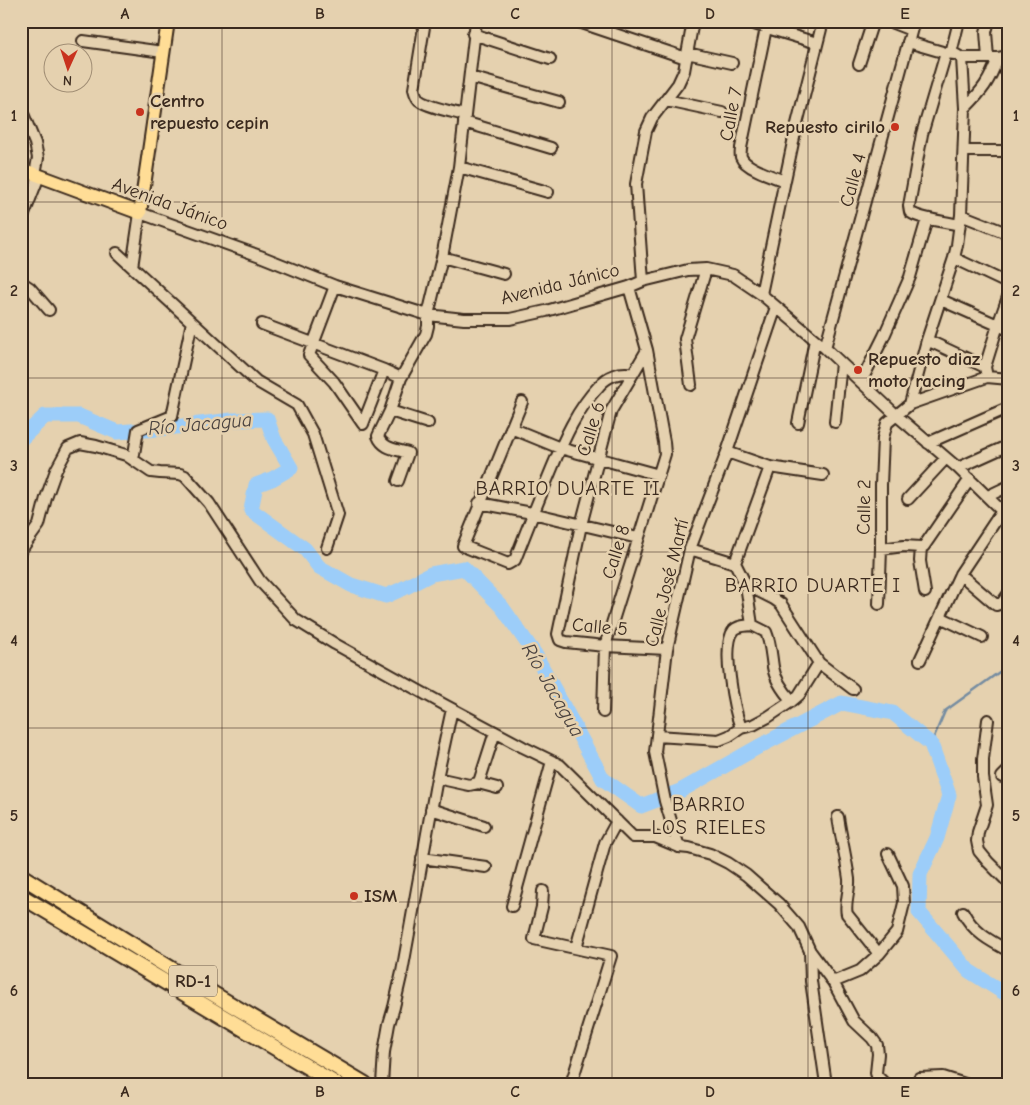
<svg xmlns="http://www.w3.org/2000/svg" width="1030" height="1105" viewBox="0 0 1030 1105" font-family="'Comic Neue',sans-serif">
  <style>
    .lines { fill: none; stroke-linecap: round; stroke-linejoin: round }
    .stream { stroke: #758ca1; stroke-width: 2.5 }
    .river { stroke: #9ccdf9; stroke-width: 15 }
    .minor-casing { stroke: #3b2a1e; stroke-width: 14 }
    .major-casing { stroke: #3b2a1e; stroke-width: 16 }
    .highway-casing { stroke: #3b2a1e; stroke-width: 18 }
    .minor { stroke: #e5d1af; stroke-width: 10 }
    .major { stroke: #ffdd96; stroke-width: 12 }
    .highway { stroke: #ffdd96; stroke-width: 14 }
    .grid { fill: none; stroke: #3b2a1e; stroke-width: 1; stroke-opacity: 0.55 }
    .poi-dot { fill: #c8321e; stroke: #e5d1af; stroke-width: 2 }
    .labels { text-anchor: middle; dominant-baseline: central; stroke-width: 5; stroke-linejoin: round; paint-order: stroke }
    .shield { fill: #e5d1af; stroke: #6e5c4a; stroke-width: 1 }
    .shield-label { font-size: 18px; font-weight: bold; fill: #3b2a1e }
    .poi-label { font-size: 19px; font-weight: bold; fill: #3b2a1e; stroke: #e5d1af; text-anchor: start }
    .street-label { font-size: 19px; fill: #3b2a1e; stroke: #e5d1af }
    .water-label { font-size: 20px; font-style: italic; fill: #4a423f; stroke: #e5d1af }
    .neighbourhood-label { font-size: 20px; letter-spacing: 1px; fill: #3b2a1e; stroke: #e5d1af }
    .neatline { fill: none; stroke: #3b2a1e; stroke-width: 2 }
    .grid-label { font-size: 16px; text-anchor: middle; font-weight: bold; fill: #3b2a1e }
  </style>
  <rect width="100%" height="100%" fill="#e5d1af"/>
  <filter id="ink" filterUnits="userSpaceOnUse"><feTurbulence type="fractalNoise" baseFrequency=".02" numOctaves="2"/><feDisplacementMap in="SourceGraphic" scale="10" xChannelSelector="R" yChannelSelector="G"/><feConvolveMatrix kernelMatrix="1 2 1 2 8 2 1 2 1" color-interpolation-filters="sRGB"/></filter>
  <g filter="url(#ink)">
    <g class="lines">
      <path class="stream" d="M931 744 945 711 1009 665"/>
      <path class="river" d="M21 439 45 416H79L117 432 159 429 232 420 267 419 274 439 291 468 272 479 256 485 251 510 305 549 319 567 351 585 386 596 402 589 431 574 464 568 502 607 535 654 603 779 641 806 680 791 758 747 842 703 893 713 931 744 949 795 937 838 920 874 919 912 969 971 1009 996"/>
      <g class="minor-casing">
        <path id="minor" d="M425 21 414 89C415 93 416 97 419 100 427 107 454 112 465 115
          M576 21 686 58
          M744 21 817 43
          M888 21 911 30
          M766 28 741 148C741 151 740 154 741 157 745 168 774 177 785 181
          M473 34 550 59
          M83 41 163 52
          M908 42 946 53 955 54 962 58H998L1009 56
          M687 53 732 63
          M946 53 922 134 909 206 910 212C921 220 945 221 959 225
          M951 53 959 21
          M988 58 986 32 989 21
          M859 64 873 21
          M470 77 559 102
          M666 100 722 112
          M965 108C983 90 989 82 998 58
          M21 109 35 143 38 158 35 174
          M464 122 551 148
          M964 151H1009
          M459 167 548 192
          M961 215 1009 234
          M21 222 39 176
          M117 253 256 381 297 405 313 434 338 515 327 548
          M442 257 504 274
          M954 258 1009 284
          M132 267 140 213 260 256 335 286 428 315 464 319H510L546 311 629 287 643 281 688 270 706 269 733 275 761 294 825 348 896 415 958 468 1009 518
          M643 281 636 184 646 131 652 118 678 84 684 71 693 21
          M21 282 30 288 49 310
          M335 286 309 355 334 382 363 424
          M761 294 796 128 823 21
          M941 300 1009 330
          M262 324 384 370 401 378
          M927 340 985 367
          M825 348 914 21
          M647 350 611 411 581 525 558 634 560 640 566 642 605 646 667 649
          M987 377 1009 379
          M861 382 884 336 910 277 927 219
          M691 385 685 339 706 269
          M522 402 463 546 508 564 515 560C527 529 539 499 552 468 564 439 577 409 599 386 607 376 620 371 633 374
          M910 404 927 340 954 258 957 245 961 215 965 108 962 58
          M390 411 428 423
          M835 422 841 363
          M798 423 815 340
          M363 424 384 370
          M511 428 560 448 659 475
          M928 443 1003 410
          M727 452 770 467 823 475
          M133 460 138 430 172 416 192 322
          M958 468 1009 445
          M398 481 408 453C396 449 383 449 378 436L390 411 401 378 426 334 428 326V315L442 257 459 167 476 21
          M988 496 1009 486
          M908 499 946 458
          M479 503 532 513 638 538
          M921 547 920 561 925 592
          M690 549 735 563 746 585 752 625 766 632C771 644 771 655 773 667 775 679 784 692 792 701
          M881 549 904 546 921 547 924 546 970 479
          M21 550 39 525 46 498 56 470 68 448 80 443 96 446 126 455 151 472 160 473 180 474 185 476 209 503 260 581 296 620 335 644 443 704 523 747 560 765 633 837H655L679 847 689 848 710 854 728 863 746 875 779 904 799 927 810 951 811 981 826 1084
          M735 563 770 467
          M960 574 996 605 1002 603 1009 593
          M746 585 774 599 781 604 819 663 853 689
          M879 604 881 549V485L883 438 887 423 910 404 987 377 985 367 998 325 1009 294
          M940 617 982 637
          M920 660 960 574 1002 511
          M603 712 605 646 665 454 664 442 647 350 629 287
          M988 720 983 759V777L987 805 978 832 977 841 979 851 988 862 1009 883
          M741 728C734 709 721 646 734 630 739 625 746 626 752 625
          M657 736 719 740 729 736 741 728 753 725 768 717 792 701 799 695 819 663
          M1002 777 1009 770
          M437 778 469 785 478 783 480 779 495 732
          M478 783 497 788
          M431 809 484 826
          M838 817C841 837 846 858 849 879 850 891 844 905 847 914L879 954
          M679 847 665 801 655 752 667 649 690 549 727 452 776 307
          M422 858 486 867
          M543 891 542 907 534 939 611 956 571 1084
          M512 906 552 761
          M963 912C973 932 990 941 1009 951
          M576 948 605 843 617 821
          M810 951 833 982 854 1021 872 1038 877 1045 878 1054 876 1073 877 1076 885 1084
          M833 982 860 971 879 954 897 932 904 903 903 886 888 854
          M919 1078 943 1077 965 1084
          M382 1084 384 1052 389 1024 394 1007 402 972 437 778 452 709"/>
      </g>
      <g class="major-casing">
        <path id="major" d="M21 169 140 213 168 21"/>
      </g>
      <g class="highway-casing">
        <path id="highway" d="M21 876 178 973 365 1084
          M21 896 336 1084"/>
      </g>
      <use href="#minor" class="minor"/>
      <use href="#major" class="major"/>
      <use href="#highway" class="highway"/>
    </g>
  </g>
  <path class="grid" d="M222 21V1084M418 21V1084M612 21V1084M808 21V1084M21 202H1009M21 378H1009M21 552H1009M21 728H1009M21 902H1009"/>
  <g class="poi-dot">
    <circle cx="140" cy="112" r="5"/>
    <circle cx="895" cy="127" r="5"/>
    <circle cx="858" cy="370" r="5"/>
    <circle cx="354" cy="896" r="5"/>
  </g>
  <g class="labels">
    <rect class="shield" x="169" y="965.5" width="48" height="31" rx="4"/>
    <g class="shield-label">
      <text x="193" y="981">RD-1</text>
    </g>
    <g class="poi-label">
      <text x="150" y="101">Centro<tspan x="150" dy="22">repuesto cepin</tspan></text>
      <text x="885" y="127" text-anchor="end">Repuesto cirilo</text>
      <text x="868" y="359">Repuesto diaz<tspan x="868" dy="22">moto racing</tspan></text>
      <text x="364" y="896">ISM</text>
    </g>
    <g class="street-label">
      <text transform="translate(731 114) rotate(-79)">Calle 7</text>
      <text transform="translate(853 180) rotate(-75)">Calle 4</text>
      <text transform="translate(170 204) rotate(20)">Avenida Jánico</text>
      <text transform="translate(560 284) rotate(-14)">Avenida Jánico</text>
      <text transform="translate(591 429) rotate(-73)">Calle 6</text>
      <text transform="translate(864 507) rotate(-89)">Calle 2</text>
      <text transform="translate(616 552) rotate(-73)">Calle 8</text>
      <text transform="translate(667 583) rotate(-76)">Calle José Martí</text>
      <text transform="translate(600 627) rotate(5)">Calle 5</text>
    </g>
    <g class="water-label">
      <text transform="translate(200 424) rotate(-5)">Río Jacagua</text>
      <text transform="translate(553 690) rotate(60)">Río Jacagua</text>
    </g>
    <g class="neighbourhood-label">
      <text x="568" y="488">BARRIO DUARTE II</text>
      <text x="813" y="585">BARRIO DUARTE I</text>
      <text x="709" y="804">BARRIO<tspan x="709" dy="23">LOS RIELES</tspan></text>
    </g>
  </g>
  <rect width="1030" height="1105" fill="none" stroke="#e5d1af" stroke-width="55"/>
  <g transform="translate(68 68) rotate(183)"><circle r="24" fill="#e5d1af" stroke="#a18e75"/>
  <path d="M0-4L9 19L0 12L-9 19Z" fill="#c8321e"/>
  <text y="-8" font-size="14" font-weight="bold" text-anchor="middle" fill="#3b2a1e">N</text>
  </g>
  <rect x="28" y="28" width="974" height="1050" class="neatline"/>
  <g class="grid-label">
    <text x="125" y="19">A</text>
    <text x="320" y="19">B</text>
    <text x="515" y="19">C</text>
    <text x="710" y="19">D</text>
    <text x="905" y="19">E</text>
    <text x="14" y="121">1</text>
    <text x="1016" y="121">1</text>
    <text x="14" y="296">2</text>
    <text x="1016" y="296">2</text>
    <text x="14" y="471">3</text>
    <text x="1016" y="471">3</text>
    <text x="14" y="646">4</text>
    <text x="1016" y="646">4</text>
    <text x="14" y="821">5</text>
    <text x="1016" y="821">5</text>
    <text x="14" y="996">6</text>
    <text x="1016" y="996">6</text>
    <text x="125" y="1097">A</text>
    <text x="320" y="1097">B</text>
    <text x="515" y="1097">C</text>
    <text x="710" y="1097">D</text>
    <text x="905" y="1097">E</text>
  </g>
</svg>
